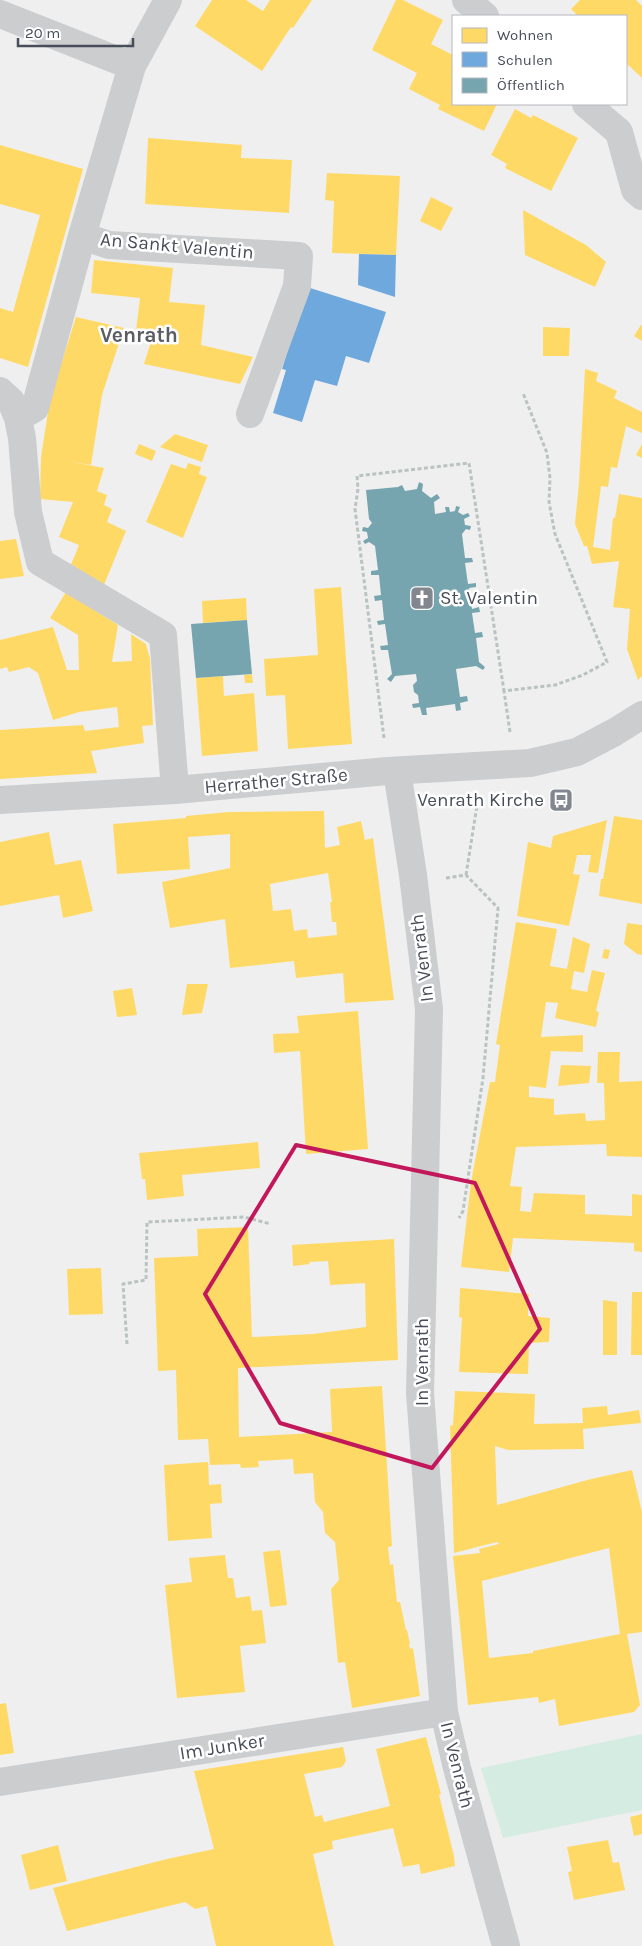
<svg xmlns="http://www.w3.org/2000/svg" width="642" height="1946" viewBox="0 0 642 1946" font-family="Karla,sans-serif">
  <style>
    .green { fill: #d5ece2 }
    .homes { fill: #ffd966; fill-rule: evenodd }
    .schools { fill: #6fa8dc }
    .public { fill: #76a5af }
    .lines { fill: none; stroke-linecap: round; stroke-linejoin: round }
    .path { stroke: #b9c3c1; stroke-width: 3; stroke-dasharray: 4 2.5; stroke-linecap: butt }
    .minor { stroke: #cbcdcf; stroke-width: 28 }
    .tertiary { stroke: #cbcdcf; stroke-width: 28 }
    .marked { fill: none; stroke: #c2185b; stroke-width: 4; stroke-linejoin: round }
    .labels { text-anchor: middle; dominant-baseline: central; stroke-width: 5; stroke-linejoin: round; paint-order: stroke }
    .street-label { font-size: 19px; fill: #484e59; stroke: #fff }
    .poi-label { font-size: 19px; fill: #484e59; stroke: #fff; text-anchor: start }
    .quarter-label { font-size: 21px; font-weight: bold; fill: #5b5d62; stroke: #fff }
  </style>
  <rect width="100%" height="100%" fill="#efefef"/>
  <path class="green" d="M642 1734V1810L503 1838 481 1768Z"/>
  <path class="homes" d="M212 0H246L263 11 270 0H312L293 28 291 27 262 71 195 26Z
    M396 0H403L443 20 431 44 453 55V104H497L484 131 438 109 440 105 409 89 417 73 372 50Z
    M580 0H636L642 6V78L626 63V16H578L571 9Z
    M515 109 531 118 533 115 578 138 551 191 505 168 507 164 491 155Z
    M148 138 242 145 241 158 292 160 289 213 145 204Z
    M0 145 83 169 28 367 0 358V308L13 312 40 215 0 204Z
    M327 173 400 176 396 255 332 253 334 201 325 200Z
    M431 197 453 208 441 231 420 221Z
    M523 210 586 245 606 262 595 287 525 255Z
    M94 260 173 268 169 302 205 305 201 345 253 357 240 384 144 364 153 335 136 331 140 298 91 293Z
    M76 317 124 328 102 395 91 465 67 461 104 468 97 491 107 495 104 505 112 509 107 522 126 531 104 585 70 567 79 545 59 537 73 502 40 499 41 457 50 399Z
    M641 325 642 326V341L634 336Z
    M543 327 570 328 569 356H543Z
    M585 369 598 373 596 381 617 391 614 398 642 412V433L626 426 617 468 611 467 608 487 601 486 593 547 610 550 613 518H615L619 494 642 498V676L638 680 627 649 630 609 613 607 619 561 592 564 587 546H584L575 524 579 483Z
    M175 434 208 445 202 462 160 447Z
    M139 444 156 451 152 461 135 454Z
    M642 444V458L636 455Z
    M188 463 201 467 199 474 207 477 183 538 146 522 171 464 186 469Z
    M16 539 24 576 0 579V541Z
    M341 587 352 744 288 749 285 695 266 696 264 659 318 655 314 589Z
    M66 592 118 625 112 662 132 661 131 634 146 644 150 659 153 725 142 726 144 743 91 751 97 773 0 779V730L83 725 85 731 119 727 117 707 79 712 53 720 38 673 29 667 9 672 7 667 0 669V640L53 627 67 670H79L78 635 50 618Z
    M246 598 247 620 203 623 202 601Z
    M252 674 253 683H245L244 675Z
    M223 676 224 696 254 693 258 751 202 756 196 678Z
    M324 811 325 848 340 845 337 827 361 821 365 840 373 838 394 1000 345 1003 343 973 296 978 294 961 230 968 225 919 170 928 162 882 230 868V834L188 837 190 869 117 874 113 824 186 818V816L229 812ZM328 873 332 902H330L332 922H336L337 935 308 938 307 929 294 931 291 909 273 911 270 884Z
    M614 816 642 820V904L599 896 601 879H603Z
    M607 820 598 873 588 872 591 855H577L573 874 580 875 569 926 517 916 528 842 551 848 553 836Z
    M49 832 55 865 81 860 93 911 63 918 59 895 0 906V842Z
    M516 922 557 929 550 966 567 969 573 937 590 944 584 973 574 971 571 989 587 992 592 970 605 973 596 1011 599 1012 596 1027 555 1018 558 1003 546 1002 541 1037 583 1035V1052L551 1051 546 1088 529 1086V1097L554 1099V1115L585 1113 586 1121 605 1120 604 1083H597L598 1052H620L619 1082 642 1081V1157L607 1156 606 1144 516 1147 510 1186 522 1187 520 1211 531 1212 534 1193 585 1195V1214L632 1216V1194L642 1195V1252L634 1251V1243L513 1238 509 1272 461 1267 471 1182 490 1082H495L500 1045 496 1044Z
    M627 923 642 925V955L637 954 624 944Z
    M604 949 610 950 608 959 602 958Z
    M187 984H208L202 1013 182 1015Z
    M132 988 137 1015 117 1017 113 991Z
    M358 1011 368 1149 306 1154 300 1051 274 1053 273 1034 299 1033 297 1016Z
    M561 1065 591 1066 589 1083 558 1086Z
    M258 1142 260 1168 182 1175 184 1196 147 1200 145 1179H142L139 1153Z
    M248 1227 252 1337 313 1334 366 1327 365 1283 330 1285 328 1261 309 1262 310 1264 293 1266 292 1245 394 1239 398 1360 238 1368 239 1437 332 1432 330 1389 382 1386 392 1546 388 1547 390 1565 393 1564 397 1602H400L406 1630H407L410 1644H409L410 1649 413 1648 420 1696 352 1708 345 1662 338 1663 331 1589 339 1580 335 1542 325 1533 323 1512 315 1502 313 1473 294 1474 293 1459 258 1461 259 1467 241 1468 240 1464 210 1465 208 1439 178 1440 176 1370 158 1371 154 1258 198 1256 197 1229Z
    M101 1268 103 1314 69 1315 67 1269Z
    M460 1288 529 1294 528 1316 550 1318 549 1342 529 1343 528 1374 459 1372 462 1318 459 1317Z
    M632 1292H642V1355H631Z
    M603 1300 617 1302V1355H603Z
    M455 1391 535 1394 534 1424 583 1423 582 1408 607 1406 608 1415 639 1410 641 1423 583 1429 584 1449 508 1450 495 1446 497 1505 591 1479 632 1470 642 1512V1632L627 1634 640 1705 634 1712 559 1726 555 1699 539 1703 538 1697 468 1705 453 1556 480 1553 479 1549 499 1544 497 1542 454 1553 450 1426 453 1425ZM609 1548 620 1634 533 1651V1653L489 1658 482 1581Z
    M208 1462 209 1485 221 1484 222 1503 210 1504 212 1538 168 1541 164 1465Z
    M280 1550 287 1605 270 1607 263 1552Z
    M225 1555 228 1578H233L236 1598 250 1596 252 1611 262 1610 266 1643 240 1646 245 1692 177 1698 165 1585 192 1582 189 1558Z
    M6 1703 14 1753 0 1755V1704Z
    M426 1737 441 1794 439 1795 454 1856 455 1866 421 1874 419 1864 403 1867 393 1828 332 1841 333 1849 313 1854 334 1946H216L207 1906 195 1909 185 1902 67 1931 53 1888 167 1859 214 1849 194 1771 343 1747 346 1761 342 1767 304 1774 315 1817 322 1815 324 1822 390 1806 376 1749Z
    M642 1814V1834L634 1836 630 1817Z
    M608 1840 613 1863 619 1862 625 1890 574 1900 568 1872 572 1871 567 1847Z
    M58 1845 67 1881 30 1890 21 1855Z"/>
  <path class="schools" d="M359 254 396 255 395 297 358 285Z
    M307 287 386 312 369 363 346 356 337 386 315 380 302 422 273 413 286 370 282 369Z"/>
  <path class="public" d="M419 482 423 484 422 491 431 498 437 494 440 498 434 502 435 514 446 512 445 507H449L450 512 455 511 456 506 460 507 458 512 463 515 468 513 470 516 464 519 465 525 471 526 470 530 466 529 462 534 465 558H472L473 562 465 563 468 584 476 583V587L469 588 472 609 479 607 480 612 472 613 475 633 482 632 483 637 476 638 479 662 485 667 483 670 476 666 456 669 460 697 467 696 468 701 460 703 461 710 456 711 455 704 426 708 427 715H422L420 707 413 708 412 704 419 703 418 695 414 692 413 685 417 681 416 674 395 676 391 682 387 679 392 674 388 650H381L380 646 388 645 385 624 378 625 377 621 384 620 382 600 375 601 374 596 381 595 379 575H371V571L378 570 375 546 369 542 365 544 363 541 368 538 367 532 362 531 363 527 368 528 372 523 369 519 366 490 398 487 402 485 405 491 417 489Z
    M247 620 252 674 196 678 191 624Z"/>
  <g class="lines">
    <path class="path" d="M510 732 504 691 555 685 583 675 607 662 555 534 549 502 550 478 547 453 523 393
      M384 738 355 509 358 489 357 476 469 463 504 691
      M466 875 478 799
      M446 878 466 875 498 908 483 1078 463 1211 459 1218
      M127 1344 123 1284 146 1280 147 1222 244 1217 271 1224"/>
    <path class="minor" d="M466 0 485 16
      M0 14 132 66
      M586 104 619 132 635 190 642 196
      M82 236 109 245 299 256 297 286 250 414
      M0 391 11 401 18 418 22 438 28 512 40 562 163 635 175 790
      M18 418 35 408 82 236 132 66 168 0
      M397 771 413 875 429 1009 420 1393 444 1712 457 1768 506 1946
      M0 1782 444 1712"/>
    <path class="tertiary" d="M0 800 175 790 388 771 530 763 577 752 615 732 642 715"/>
  </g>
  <path class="marked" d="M296 1145 475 1183 540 1329 432 1468 280 1423 205 1294Z"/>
  <defs>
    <g id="church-square" transform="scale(1.25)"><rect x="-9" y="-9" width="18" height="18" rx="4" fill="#82868e" stroke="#fff"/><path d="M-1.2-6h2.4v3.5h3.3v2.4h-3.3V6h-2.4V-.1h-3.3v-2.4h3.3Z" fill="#fff"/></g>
    <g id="bus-square" transform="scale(1.25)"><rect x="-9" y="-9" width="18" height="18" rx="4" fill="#82868e" stroke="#fff"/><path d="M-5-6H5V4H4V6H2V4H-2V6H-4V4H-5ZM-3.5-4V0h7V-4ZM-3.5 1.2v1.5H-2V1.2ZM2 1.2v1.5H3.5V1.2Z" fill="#fff"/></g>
  </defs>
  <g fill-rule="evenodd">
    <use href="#church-square" x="422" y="598"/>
    <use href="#bus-square" x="561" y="800"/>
  </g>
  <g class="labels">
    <g class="street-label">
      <text transform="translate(177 246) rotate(5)">An Sankt Valentin</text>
      <text transform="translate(276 781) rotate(-5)">Herrather Straße</text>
      <text transform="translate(422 958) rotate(-97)">In Venrath</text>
      <text transform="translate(422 1362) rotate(-90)">In Venrath</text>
      <text transform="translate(222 1747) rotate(-9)">Im Junker</text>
      <text transform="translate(457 1765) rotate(76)">In Venrath</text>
    </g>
    <g class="poi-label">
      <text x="440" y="598">St. Valentin</text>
      <text x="544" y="800" text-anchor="end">Venrath Kirche</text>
    </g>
    <g class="quarter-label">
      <text x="139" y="335">Venrath</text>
    </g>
  </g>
  <rect x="452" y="15" width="175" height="90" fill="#ffffff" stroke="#b6b8bd"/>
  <rect x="462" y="28" width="25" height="15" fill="#ffd966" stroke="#b6b8bd"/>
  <text x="497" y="40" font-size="15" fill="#484e59">Wohnen</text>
  <rect x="462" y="52" width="25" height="15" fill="#6fa8dc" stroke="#b6b8bd"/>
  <text x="497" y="65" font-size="15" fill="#484e59">Schulen</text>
  <rect x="462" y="78" width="25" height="15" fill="#76a5af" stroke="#b6b8bd"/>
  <text x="497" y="90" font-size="15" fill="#484e59">Öffentlich</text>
  <path d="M18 38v8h115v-8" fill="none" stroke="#484e59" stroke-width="2.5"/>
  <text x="25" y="38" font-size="15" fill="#484e59" stroke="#ffffff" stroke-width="4" paint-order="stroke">20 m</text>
</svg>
